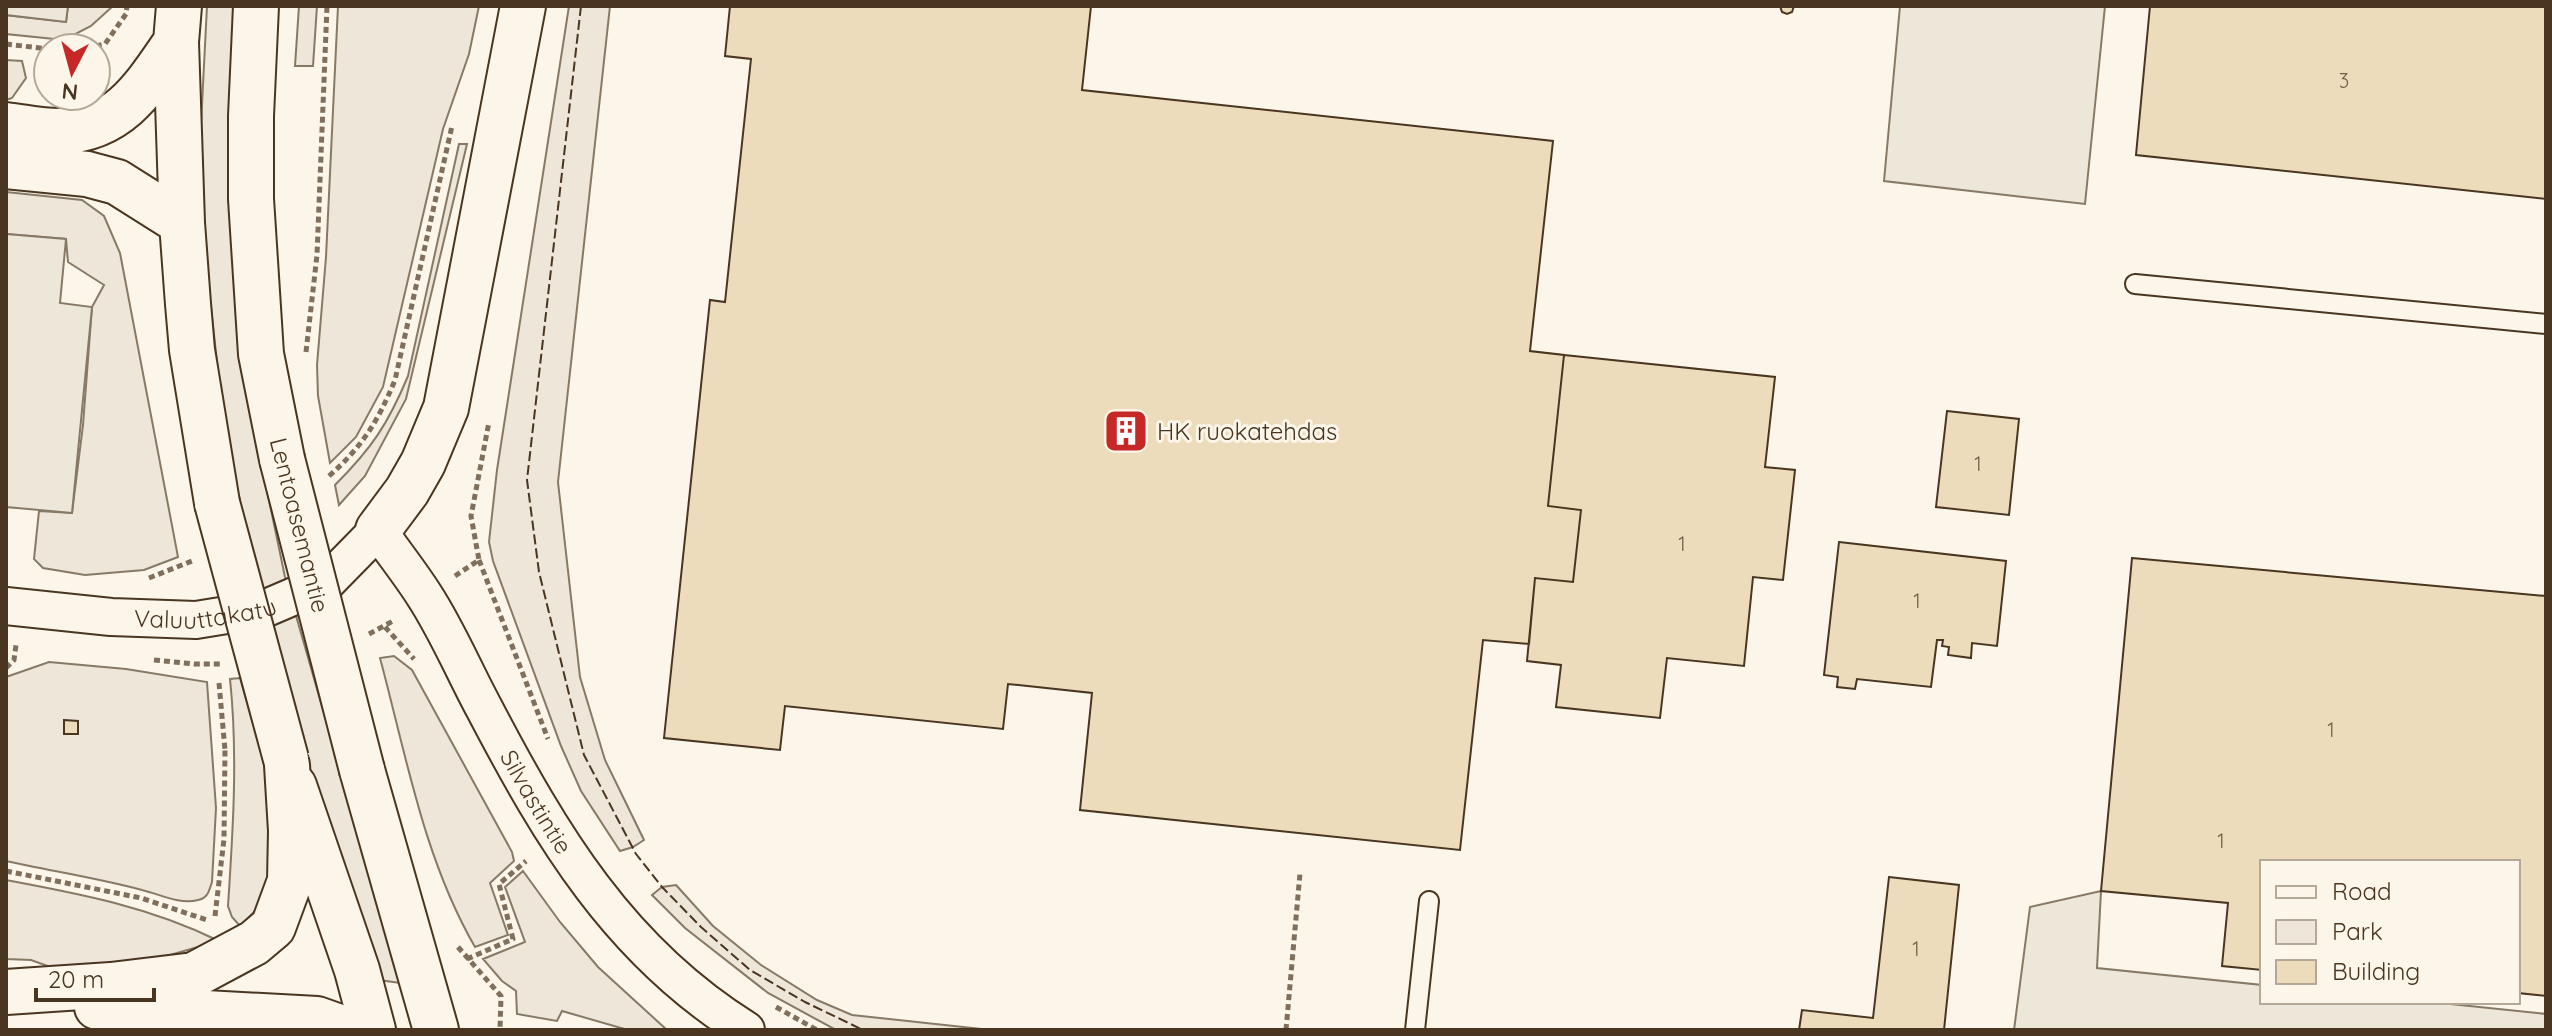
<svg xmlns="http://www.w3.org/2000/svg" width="2552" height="1036" viewBox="0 0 2552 1036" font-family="Quicksand,sans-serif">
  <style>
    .green { fill: #ede6d9; stroke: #887966; stroke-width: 2 }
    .parking { fill: #ede7d9; stroke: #887966; stroke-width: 2 }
    .building { fill: #ecdcbc; stroke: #4a3520; stroke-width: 2 }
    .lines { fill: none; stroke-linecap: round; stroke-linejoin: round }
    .lane-casing { stroke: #4a3520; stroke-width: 22 }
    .street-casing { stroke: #4a3520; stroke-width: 40 }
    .primary-casing { stroke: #4a3520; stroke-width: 48 }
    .highway-casing { stroke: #4a3520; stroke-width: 48 }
    .path { stroke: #7f6f5c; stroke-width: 5; stroke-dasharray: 6 4; stroke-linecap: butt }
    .lane { stroke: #fbf6e9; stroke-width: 18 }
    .street { stroke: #fbf6e9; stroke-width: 36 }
    .primary { stroke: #fbf6e9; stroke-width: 44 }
    .highway { stroke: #fbf6e9; stroke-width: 44 }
    .primary-bridge-casing { stroke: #4a3520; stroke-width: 48; stroke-linecap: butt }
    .path-bridge { stroke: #7f6f5c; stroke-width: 5; stroke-dasharray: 6 4; stroke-linecap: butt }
    .primary-bridge { stroke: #fbf6e9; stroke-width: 44 }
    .fence { stroke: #4a3520; stroke-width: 2; stroke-dasharray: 10 4; stroke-linecap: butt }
    .labels { text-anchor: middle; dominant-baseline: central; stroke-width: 6; stroke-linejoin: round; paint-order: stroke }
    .number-label { font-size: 20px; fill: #725f47 }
    .poi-label { font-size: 24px; fill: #4a3520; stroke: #fbf6e9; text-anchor: start }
    .street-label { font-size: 24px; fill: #4a3520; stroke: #fbf6e9 }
  </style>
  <rect width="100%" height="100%" fill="#fbf6e9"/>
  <path class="green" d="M68 6H113L91 26 64 40 6 34V15L66 22Z
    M207 6H237L265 481 285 577 401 983 371 979 248 556 222 408 206 261 200 144Z
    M299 6H317L313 66H295Z
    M338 6H479L469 54 443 129 383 387 356 437 330 463 318 396 317 365 326 257Z
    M569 6H610L558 482 580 677 605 760 644 840 633 847 620 851 581 791 561 746 493 561 489 542 497 470Z
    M6 60 22 61 26 78 12 98 6 100Z
    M459 144H467L406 399 365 476 339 505 335 485C372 448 388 424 408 376Z
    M6 192 82 200 104 216 120 253 178 557 144 570 85 575 43 568 34 559 39 511 72 513 83 425 92 307 104 285 68 262 66 239 6 234Z
    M394 656 412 670 512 852 514 861 490 883 508 935 475 947C424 859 406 755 380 658Z
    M49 662 126 669 207 682 216 808 212 882C209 891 208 898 198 900 180 905 159 894 142 890 97 878 51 871 6 861V677Z
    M240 678 274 797 267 892 255 911 240 926 232 917 228 906C233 830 238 755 230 679Z
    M523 871 560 922 598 967 667 1030H628L562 1011 557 1021 517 1014 516 991 502 981 483 959 525 942 505 887Z
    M6 880C81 894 150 907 219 941L170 955 116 967 53 968 31 960 6 959Z
    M676 885 713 926 761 965 817 1000 852 1015 991 1030H836L768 993 685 928 652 895 662 887Z"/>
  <path class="parking" d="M6 6H68L66 22 6 15Z
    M1900 6H2105L2085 204 1884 181Z
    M6 234 66 239 60 303 92 307 72 513 6 507Z
    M2101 891 2097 968 2262 985V1002H2431L2546 1014V1030H2014L2030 907Z"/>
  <path class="building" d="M730 6H1091L1082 90 1553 141 1530 351 1564 355 1548 506 1581 510 1573 582 1535 578 1529 644 1483 640 1460 850 1080 810 1092 693 1008 684 1003 729 785 706 780 750 664 738 710 300 725 302 751 59 725 56Z
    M1780 6H1794L1792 12 1787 14 1782 12Z
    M2150 6H2546V199L2136 155Z
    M1564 355 1775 377 1765 467 1795 470 1783 580 1753 577 1744 666 1667 658 1660 718 1556 707 1561 665 1527 661 1535 578 1573 582 1581 510 1548 506Z
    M1947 411 2019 419 2009 515 1936 507Z
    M1839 542 2006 561 1997 646 1972 643 1971 658 1948 655 1949 647 1942 646 1943 640H1937L1931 687 1857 679 1855 689 1837 687 1838 677 1824 675Z
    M2132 558 2546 596V996L2518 993V862H2262V970L2222 966 2228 903 2101 891Z
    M64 720 78 721V734H64Z
    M1889 877 1959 885 1944 1030H1799L1802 1010 1873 1018Z"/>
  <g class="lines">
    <g class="lane-casing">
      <path id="lane" d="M2135 284 2546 324
        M1415 1030 1429 901"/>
    </g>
    <g class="street-casing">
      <g id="street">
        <path id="s1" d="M6 606 111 617 196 620 264 609 327 582 378 530C393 552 410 573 424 595 447 630 464 671 484 708 551 836 619 951 746 1030"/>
      </g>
    </g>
    <g class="primary-casing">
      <path id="primary" d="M179 6 176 42 182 223 188 304 192 350 217 503
        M256 6 251 116V199L261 354 282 459
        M6 125C24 127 44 132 63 131 121 129 146 85 176 42
        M6 166 87 174 117 182 182 223
        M378 530 407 491 423 463 446 408 523 6
        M362 770 436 1030
        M294 786 357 970 373 1030"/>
    </g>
    <g class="highway-casing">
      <path id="highway" d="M6 992 111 985 194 975 254 943 273 927 290 881 291 831 287 765
        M97 1007 317 1019 348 1030"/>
    </g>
    <path class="path" d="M6 44 48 49
      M86 48 105 44 126 14 127 6
      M306 352 317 255 327 6
      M329 476C363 446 378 421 395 380L452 126
      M479 560 548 739
      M455 576 479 560 471 516 489 422
      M149 578 192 561
      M385 627 414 659
      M369 634 395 620
      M154 660 194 664H220
      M6 668 14 660 16 645
      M6 871 141 898 207 920
      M215 916 224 839 225 750
      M458 947 501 996 500 1030
      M467 959 513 939 499 884 526 861
      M776 1007 817 1030
      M1286 1030 1300 873"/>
    <use href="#lane" class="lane"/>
    <use href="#street" class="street"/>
    <use href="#primary" class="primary"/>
    <use href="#highway" class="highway"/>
    <g class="primary-bridge-casing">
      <path id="primary-bridge" d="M282 459 362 770
        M217 503 286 759"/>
    </g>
    <path class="path-bridge" d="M219 683 225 750"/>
    <use href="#primary-bridge" class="primary-bridge"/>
    <path class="fence" d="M581 6 527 480 539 572 584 755 636 854 662 887 701 927 750 970 805 1002 863 1030"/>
  </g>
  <defs>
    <g id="building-square" transform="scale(2.3)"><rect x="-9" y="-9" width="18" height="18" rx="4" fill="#c62828" stroke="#fbf6e9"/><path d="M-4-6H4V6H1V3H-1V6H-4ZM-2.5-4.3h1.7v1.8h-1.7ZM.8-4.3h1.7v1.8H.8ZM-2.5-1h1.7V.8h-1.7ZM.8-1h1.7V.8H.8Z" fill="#fff"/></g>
  </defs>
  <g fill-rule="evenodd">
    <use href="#building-square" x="1126" y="431"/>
  </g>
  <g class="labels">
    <g class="number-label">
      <text x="2344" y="80">3</text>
      <text x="1978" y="463">1</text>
      <text x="1682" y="543">1</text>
      <text x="1917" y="600">1</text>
      <text x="2331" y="729">1</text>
      <text x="2221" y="840">1</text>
      <text x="1916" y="948">1</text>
    </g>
    <g class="poi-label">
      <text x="1157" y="431">HK ruokatehdas</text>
    </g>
    <g class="street-label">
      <text transform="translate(300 525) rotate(76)">Lentoasemantie</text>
      <text stroke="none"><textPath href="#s1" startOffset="200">Valuuttakatu</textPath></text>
      <text stroke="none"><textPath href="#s1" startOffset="716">Silvastintie</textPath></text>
    </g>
  </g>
  <rect width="2552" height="1036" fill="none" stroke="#4a3520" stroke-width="16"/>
  <rect x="2260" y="860" width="260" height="144" fill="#fbf6e9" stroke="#b4a999" stroke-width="2"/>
  <rect x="2276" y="886" width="40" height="12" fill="#fbf6e9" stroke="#b4a999" stroke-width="2"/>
  <text x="2332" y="900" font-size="24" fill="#4a3520">Road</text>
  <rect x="2276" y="920" width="40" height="24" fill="#ede6d9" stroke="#b4a999" stroke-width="2"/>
  <text x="2332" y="940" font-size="24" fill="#4a3520">Park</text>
  <rect x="2276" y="960" width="40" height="24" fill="#ecdcbc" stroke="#b4a999" stroke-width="2"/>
  <text x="2332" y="980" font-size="24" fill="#4a3520">Building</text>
  <g transform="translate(72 72) rotate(186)"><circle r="38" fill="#fbf6e9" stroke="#b4a999" stroke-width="2"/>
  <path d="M0-6L14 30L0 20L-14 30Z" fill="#c62828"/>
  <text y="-12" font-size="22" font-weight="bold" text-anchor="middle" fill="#4a3520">N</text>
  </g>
  <path d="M36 988v12h118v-12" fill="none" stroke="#4a3520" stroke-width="4"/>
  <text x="48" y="988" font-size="24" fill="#4a3520" stroke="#fbf6e9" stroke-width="6" paint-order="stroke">20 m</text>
</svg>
